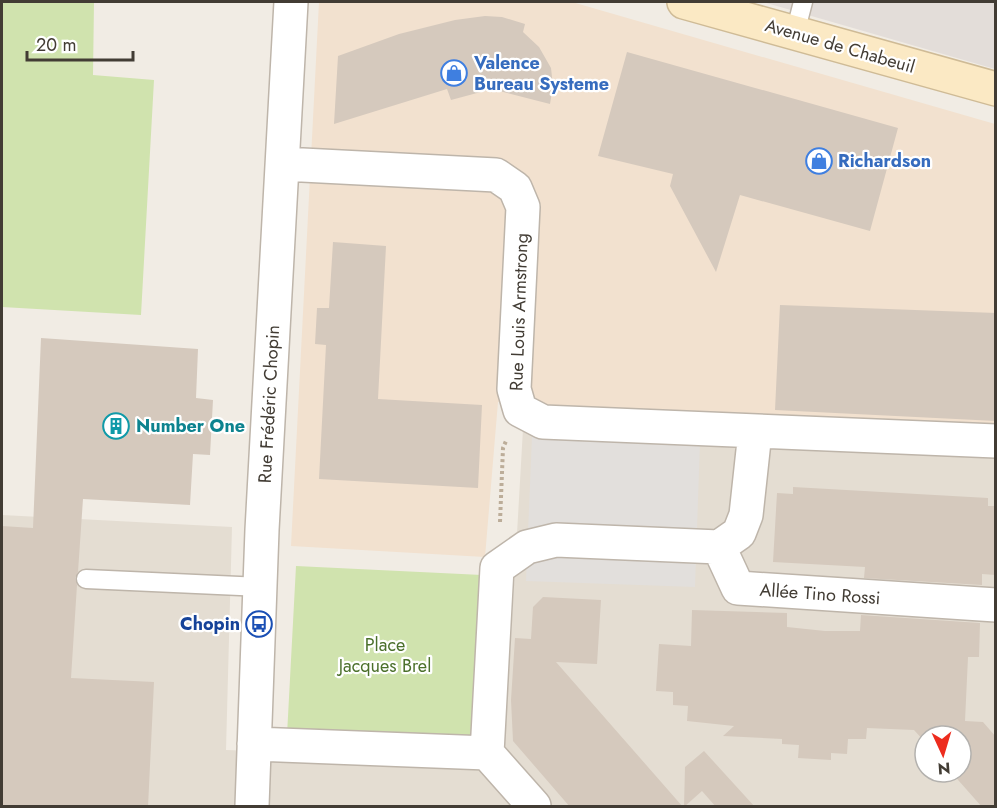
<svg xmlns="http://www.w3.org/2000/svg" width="997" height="808" viewBox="0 0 997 808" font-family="Jost,sans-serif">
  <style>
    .residential { fill: #e4ddd2; fill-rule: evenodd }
    .commercial { fill: #f2e1cf }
    .industrial { fill: #e3ddd9 }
    .green { fill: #d0e3ae }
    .parking { fill: #e2dfdc }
    .building { fill: #d5c9bd }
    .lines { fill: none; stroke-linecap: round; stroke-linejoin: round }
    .lane-casing { stroke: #beb5aa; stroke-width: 21 }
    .street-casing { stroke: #beb5aa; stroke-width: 36 }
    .secondary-casing { stroke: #cfbb96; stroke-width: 36 }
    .path { stroke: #bcad99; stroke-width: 4; stroke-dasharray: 3 3; stroke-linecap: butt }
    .lane { stroke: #fff; stroke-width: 18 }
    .street { stroke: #fff; stroke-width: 33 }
    .secondary { stroke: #fbe9c4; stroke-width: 33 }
    .labels { text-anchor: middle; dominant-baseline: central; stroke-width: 4.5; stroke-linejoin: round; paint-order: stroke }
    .street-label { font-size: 18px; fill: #423c34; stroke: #fff }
    .shop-label { font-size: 18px; font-weight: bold; fill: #366cbe; stroke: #fff; text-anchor: start }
    .culture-label { font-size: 18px; font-weight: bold; fill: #0d838f; stroke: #fff; text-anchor: start }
    .transit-label { font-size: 18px; font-weight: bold; fill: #164399; stroke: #fff; text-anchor: end }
    .park-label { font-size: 18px; fill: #4b702b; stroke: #fff }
  </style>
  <rect width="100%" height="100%" fill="#f1ece4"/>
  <path class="residential" d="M523 429 995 454V806H2V515L232 527 226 750 504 760ZM925 736H961V772H925Z"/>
  <path class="commercial" d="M319 2H572L995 124V429L498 402 485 557 291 546Z"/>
  <path class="industrial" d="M763 2H995V69Z"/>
  <path class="green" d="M2 2H94L93 75 154 80 141 315 2 307Z
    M296 566 482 575 472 744 287 735Z"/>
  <path class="parking" d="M532 436 700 442 695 587 526 581Z"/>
  <path class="building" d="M485 16 502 17 525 24 523 32 539 47 551 68 553 86 550 104 492 89 451 100 447 89 334 124 338 56 399 34 455 20Z
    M627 52 898 128 870 231 740 195 716 272 670 186 673 174 598 156Z
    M333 242 386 246 378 399 482 405 478 488 319 479 326 345 315 344 317 308H329Z
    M780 305 996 313V421L775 410Z
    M41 338 198 349 196 398 213 400 210 455 193 454 190 505 83 499 78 572 75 578 77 585 71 678 154 682 148 807H2V526L33 528Z
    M793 487 988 498V506H996V575L982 574V585L864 578 865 567 773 562 777 493 793 494Z
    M543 597 601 600 597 664 556 662 683 807H570L513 741 511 700 515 638 531 639 533 607Z
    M692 610 787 613V627L825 631H860L861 615 980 623 979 657H968L965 721 983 722 996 737V807H982L951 772H961V736H925V742L914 730 867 728 866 739H848L847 754 831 753V760L798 758 799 745 782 744V739L723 736 734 726 687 721 688 706 673 705V692L656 691 659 644 691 646Z
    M704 751 755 807H716L702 791 684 807 685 767Z"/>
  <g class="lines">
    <g class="lane-casing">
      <path id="lane" d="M795 33 803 2
        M86 579 260 587"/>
    </g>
    <g class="street-casing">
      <path id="street" d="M283 164 496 175 515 188 523 207 514 389 520 410 543 422 996 441
        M719 547 738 588 996 605
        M719 547 739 533 746 515 755 432
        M254 744 487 753
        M487 753 497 568 527 547 556 540 719 547
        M487 753 534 806
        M252 806 262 530 291 2"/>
    </g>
    <g class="secondary-casing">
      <path id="secondary" d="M684 2 996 89"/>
    </g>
    <path class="path" d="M500 522 503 448 506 441"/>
    <use href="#lane" class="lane"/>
    <use href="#street" class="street"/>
    <use href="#secondary" class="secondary"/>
  </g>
  <defs>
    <g id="shop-ring" transform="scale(1.35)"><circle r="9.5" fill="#fff" stroke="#3f7fe0" stroke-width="1.5"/><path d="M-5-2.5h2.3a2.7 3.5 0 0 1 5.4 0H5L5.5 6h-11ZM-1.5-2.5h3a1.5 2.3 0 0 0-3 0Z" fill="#3f7fe0"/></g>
    <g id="building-ring" transform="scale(1.35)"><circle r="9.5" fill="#fff" stroke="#0f9aa8" stroke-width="1.5"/><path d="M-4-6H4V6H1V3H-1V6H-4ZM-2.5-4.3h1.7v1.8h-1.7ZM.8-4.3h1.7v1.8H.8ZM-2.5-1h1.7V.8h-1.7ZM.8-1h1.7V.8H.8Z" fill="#0f9aa8"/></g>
    <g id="bus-ring" transform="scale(1.35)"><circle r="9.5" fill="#fff" stroke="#1a4fb4" stroke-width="1.5"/><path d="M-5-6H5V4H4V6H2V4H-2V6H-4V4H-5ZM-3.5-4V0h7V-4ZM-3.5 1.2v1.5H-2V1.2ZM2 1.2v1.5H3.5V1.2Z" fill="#1a4fb4"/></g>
  </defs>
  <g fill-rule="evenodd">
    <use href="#shop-ring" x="454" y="73"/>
    <use href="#shop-ring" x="819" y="161"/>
    <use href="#building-ring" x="116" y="426"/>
    <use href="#bus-ring" x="259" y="624"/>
  </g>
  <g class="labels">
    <g class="street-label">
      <text transform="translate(840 46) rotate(16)">Avenue de Chabeuil</text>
      <text transform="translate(519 312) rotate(-88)">Rue Louis Armstrong</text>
      <text transform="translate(269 404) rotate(-87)">Rue Frédéric Chopin</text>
      <text transform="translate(820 594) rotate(4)">Allée Tino Rossi</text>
    </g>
    <g class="shop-label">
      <text x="474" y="63">Valence<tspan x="474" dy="21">Bureau Systeme</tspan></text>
      <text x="838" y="161">Richardson</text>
    </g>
    <g class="culture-label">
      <text x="136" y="426">Number One</text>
    </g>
    <g class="transit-label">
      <text x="240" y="624">Chopin</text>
    </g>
    <g class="park-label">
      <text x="385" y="645">Place<tspan x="385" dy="21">Jacques Brel</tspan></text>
    </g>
  </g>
  <rect width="997" height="808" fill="none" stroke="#423c34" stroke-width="6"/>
  <g transform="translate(943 754) rotate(176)"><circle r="28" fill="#ffffff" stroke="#b3b1ae" stroke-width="1.5"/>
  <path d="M0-4.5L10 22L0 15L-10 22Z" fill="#ed2c1e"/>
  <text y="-9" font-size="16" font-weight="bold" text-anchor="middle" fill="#423c34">N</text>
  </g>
  <path d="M27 51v9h106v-9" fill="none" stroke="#423c34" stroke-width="3"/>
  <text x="36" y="51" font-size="18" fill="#423c34" stroke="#ffffff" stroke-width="4.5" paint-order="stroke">20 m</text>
</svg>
